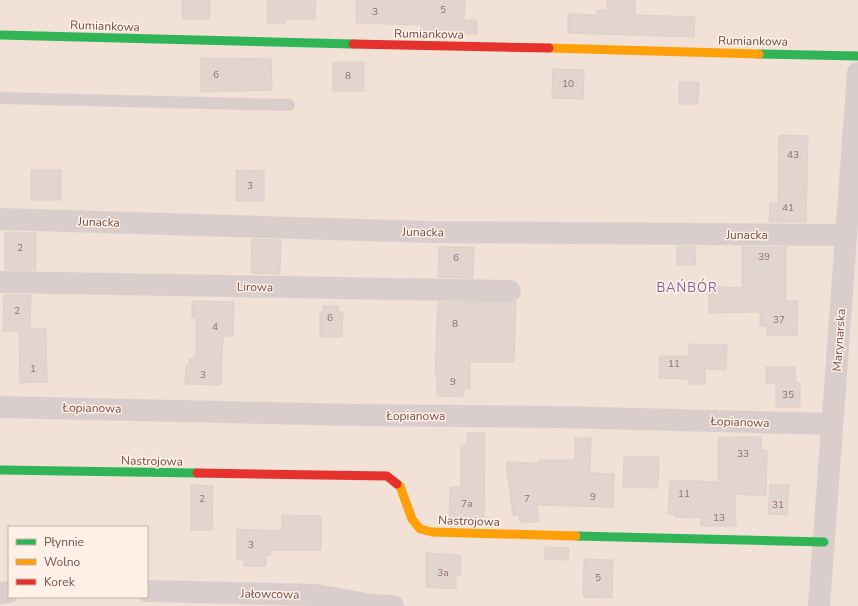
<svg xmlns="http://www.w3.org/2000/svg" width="858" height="606" viewBox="0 0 858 606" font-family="'Nunito Sans',sans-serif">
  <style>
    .residential { fill: #f2e1d6; fill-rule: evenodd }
    .building { fill: #e2d4ce; stroke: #dfcfc9 }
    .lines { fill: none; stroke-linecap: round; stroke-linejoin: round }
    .lane { stroke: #d9cecc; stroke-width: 12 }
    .street { stroke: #d9cecc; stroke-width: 22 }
    .fast { stroke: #30b455; stroke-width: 9 }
    .slow { stroke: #ff9f0a; stroke-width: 9 }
    .jam { stroke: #e5322d; stroke-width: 9 }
    .labels { text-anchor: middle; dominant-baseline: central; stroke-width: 3; stroke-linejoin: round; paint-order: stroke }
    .number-label { font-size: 10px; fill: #90726c }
    .street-label { font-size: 12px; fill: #734f48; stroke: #fff1e7 }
    .neighbourhood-label { font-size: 13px; letter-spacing: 1px; fill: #7c6397; stroke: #fff1e7 }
  </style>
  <rect width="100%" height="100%" fill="#f6ede6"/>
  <path class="residential" d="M0 0H858V606H0ZM9 527H147V597H9Z"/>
  <path class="building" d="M182 0H210V19H182Z
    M268 0H316L315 19H286V23H267Z
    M356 0H465L464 20H477V34L421 33V25L356 23Z
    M607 0H635V15L695 17 694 37 568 33V14L597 15V10H607Z
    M201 58 271 59 272 90 201 92Z
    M333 62H364V91H333Z
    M553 69 584 70 583 99 552 98Z
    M679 82H699L698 104H679Z
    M779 135 808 136 806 222H769L770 203H778Z
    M31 170H61V200H31Z
    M236 170 264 171V201H236Z
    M5 232 36 233V270H5Z
    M252 239 281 240 280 274 251 273Z
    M677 246H696L695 265H677Z
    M439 247H474L473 278 438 277Z
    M742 247H786V301H798L797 336 767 335V327L760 326V312L709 313V286L742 288Z
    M4 295H31L30 328 46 329 47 382 20 383 19 331H3Z
    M192 301 234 302 233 336H223L221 385 185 384 186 366H189V358H196V318H192Z
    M438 302H516L514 362H470V389H464L463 397 437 396V376H435Z
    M323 306H338V312H343L342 337H320V312H323Z
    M689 344 727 345 726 370 705 369V384H689V379L659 378V356H689Z
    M766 367H795L796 382 800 383V407H776V383H766Z
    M467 433H485L484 520H449L450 487H461V445H467Z
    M718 437H761V450H767L766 496 735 494 736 526H701V518L675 517V515L668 514 670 480 718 482Z
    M575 438H591L590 473 614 474 613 507 537 505 539 522H520L519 515 513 516 506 462 538 463V460H575Z
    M624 457H659L658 488 623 487Z
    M770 484 789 485 787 515 768 514Z
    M191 485 213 486 212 530H191Z
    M282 515 321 516V550H271V555L266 556V566H244L243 560H237V529L282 531Z
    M545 547 569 548 568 560 545 559Z
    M426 553 461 555 460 576H456V589L426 587Z
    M584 559 613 560 612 598 583 597Z"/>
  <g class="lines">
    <path class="lane" d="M0 98 289 105"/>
    <path class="street" d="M0 219 429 232 846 235
      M0 282 510 291
      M0 407 355 415 559 417 832 424
      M147 591 316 595 371 605 393 606
      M0 593 9 592
      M819 606 858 73"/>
    <path class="fast" d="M0 35 353 44
      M759 54 858 56
      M0 470 197 473
      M576 536 824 542"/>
    <path class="slow" d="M549 48 759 54
      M397 484 400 486 412 519 420 529 432 532 576 536"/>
    <path class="jam" d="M353 44 549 48
      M197 473 387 476 397 484"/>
  </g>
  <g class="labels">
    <g class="number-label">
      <text x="443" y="10">5</text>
      <text x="375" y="12">3</text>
      <text x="216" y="75">6</text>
      <text x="348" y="76">8</text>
      <text x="568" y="84">10</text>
      <text x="793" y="155">43</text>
      <text x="250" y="186">3</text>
      <text x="788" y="208">41</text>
      <text x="20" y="248">2</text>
      <text x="764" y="257">39</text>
      <text x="456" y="258">6</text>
      <text x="17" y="311">2</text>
      <text x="330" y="318">6</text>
      <text x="779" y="320">37</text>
      <text x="455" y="324">8</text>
      <text x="215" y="327">4</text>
      <text x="674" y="364">11</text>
      <text x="33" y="369">1</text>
      <text x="203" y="375">3</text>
      <text x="453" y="382">9</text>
      <text x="788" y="395">35</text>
      <text x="743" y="454">33</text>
      <text x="684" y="494">11</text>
      <text x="593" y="497">9</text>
      <text x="202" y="499">2</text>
      <text x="527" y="499">7</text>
      <text x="467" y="504">7a</text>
      <text x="778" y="505">31</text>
      <text x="719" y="518">13</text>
      <text x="251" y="545">3</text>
      <text x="443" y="573">3a</text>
      <text x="598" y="578">5</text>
    </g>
    <g class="street-label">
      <text transform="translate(105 26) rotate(2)">Rumiankowa</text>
      <text transform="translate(429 34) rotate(1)">Rumiankowa</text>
      <text transform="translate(753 41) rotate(1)">Rumiankowa</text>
      <text transform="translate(99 222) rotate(2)">Junacka</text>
      <text transform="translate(423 232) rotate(1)">Junacka</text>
      <text x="747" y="235">Junacka</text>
      <text transform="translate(255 287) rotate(1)">Lirowa</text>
      <text transform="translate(839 340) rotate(-86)">Marynarska</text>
      <text transform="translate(92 408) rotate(1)">Łopianowa</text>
      <text x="416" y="416">Łopianowa</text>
      <text transform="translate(740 422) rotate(2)">Łopianowa</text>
      <text transform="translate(152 461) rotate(1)">Nastrojowa</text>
      <text transform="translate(469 521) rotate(2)">Nastrojowa</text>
      <text transform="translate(270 594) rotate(1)">Jałowcowa</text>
    </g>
    <g class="neighbourhood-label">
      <text x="687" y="288">BAŃBÓR</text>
    </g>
  </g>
  <rect x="8" y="526" width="140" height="72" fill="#fff1e7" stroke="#c7b0a7"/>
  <rect x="16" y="539" width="20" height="6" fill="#30b455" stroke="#c7b0a7"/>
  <text x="44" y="546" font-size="12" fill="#734f48">Płynnie</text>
  <rect x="16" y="559" width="20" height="6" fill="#ff9f0a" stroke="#c7b0a7"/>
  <text x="44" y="566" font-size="12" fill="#734f48">Wolno</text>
  <rect x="16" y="579" width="20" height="6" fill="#e5322d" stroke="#c7b0a7"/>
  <text x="44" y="586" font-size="12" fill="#734f48">Korek</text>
</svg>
